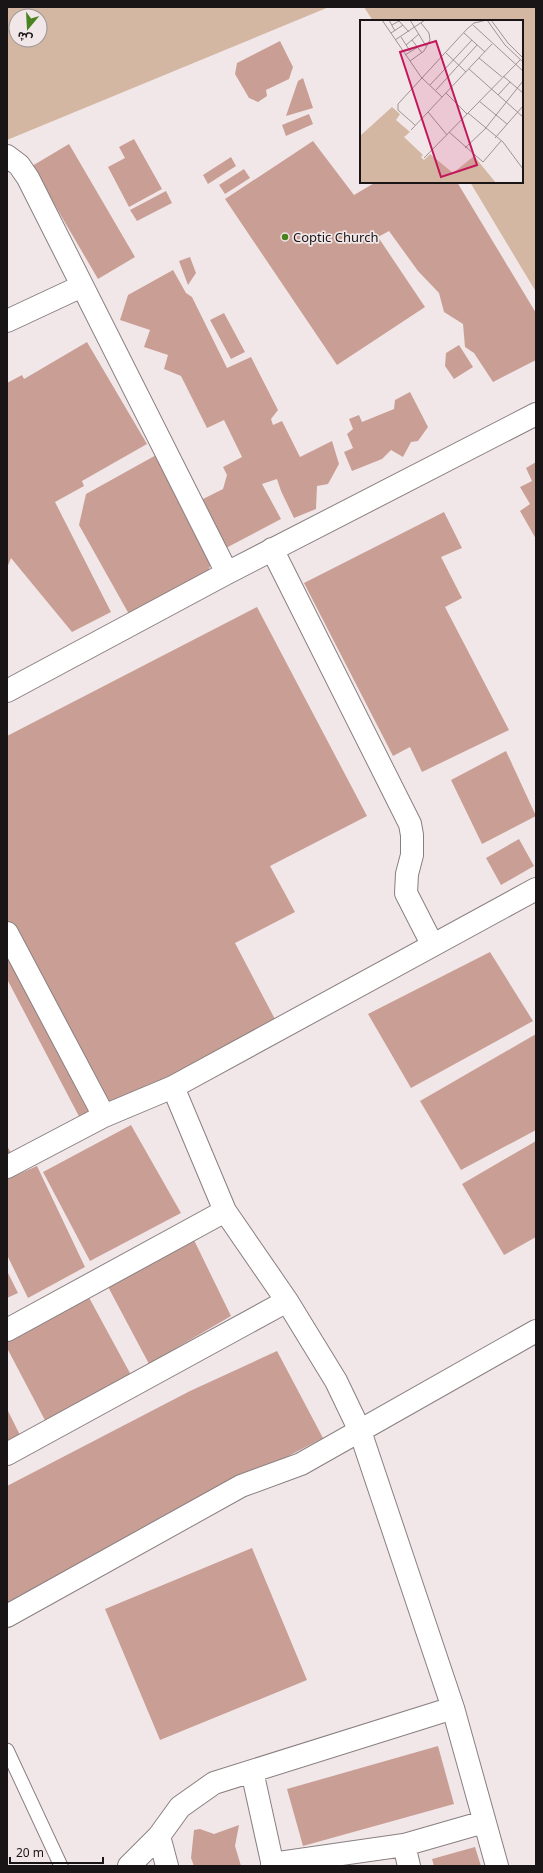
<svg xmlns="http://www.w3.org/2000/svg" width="543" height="1873" viewBox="0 0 543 1873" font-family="'Noto Sans','Noto Sans Arabic',sans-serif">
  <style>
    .green { fill: #d3b7a2; fill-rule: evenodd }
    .building { fill: #c99f95 }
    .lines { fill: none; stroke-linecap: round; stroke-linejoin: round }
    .lane-casing { stroke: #897f80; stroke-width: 15 }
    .street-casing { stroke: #897f80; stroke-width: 24 }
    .lane { stroke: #fff; stroke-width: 13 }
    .street { stroke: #fff; stroke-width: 22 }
    .poi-dot { fill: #488320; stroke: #f2e7e8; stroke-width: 1.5 }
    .labels { text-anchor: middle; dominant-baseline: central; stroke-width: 3.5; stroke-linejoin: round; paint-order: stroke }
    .poi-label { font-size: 13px; fill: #191516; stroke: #f2e7e8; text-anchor: start }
    .inset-road { fill: none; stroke: #9b9394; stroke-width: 1 }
    .view { fill: #c2185b; fill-opacity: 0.15; stroke: #c2185b; stroke-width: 2 }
    .inset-edge { fill: none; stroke: #191516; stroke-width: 2 }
  </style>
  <rect width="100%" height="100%" fill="#f2e7e8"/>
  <path class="green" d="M7 7H329L7 140ZM16 16H40V40H16Z
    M364 7H536V292L470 182H522V21H373Z"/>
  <path class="building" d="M280 41 293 67 289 79 266 90 267 96 258 102 249 98 235 74 237 63Z
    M303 78 313 108 286 116 298 81Z
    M309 114 313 124 286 136 282 125Z
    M134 139 162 189 129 207 108 167 125 158 119 147Z
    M313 141 354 195 376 182H457L536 313V360L493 382 474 353 465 347 463 324 444 312 439 293 418 271 389 231 378 237 425 307 337 365 225 199Z
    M69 144 135 257 98 279 32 166Z
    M231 157 236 166 208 184 203 175Z
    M244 169 250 178 225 194 219 185Z
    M166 191 172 203 137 221 130 210Z
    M190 257 196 273 188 285 179 261Z
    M173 270 186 293 192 297 227 368 251 357 278 410 271 419 273 425 282 421 300 457 332 441 339 464 328 484 317 486 316 509 294 518 281 491 277 479 262 484 281 519 226 548 201 500 223 489 227 475 223 467 242 457 224 420 207 428 181 376 164 369 168 355 144 347 150 330 120 320 128 295Z
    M224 313 245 352 231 359 210 320Z
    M87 342 147 444 82 481 84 486 55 502 111 612 72 632 11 558 7 568V383L22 375 24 379Z
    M459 345 473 367 454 379 445 366 446 353Z
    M410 392 428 427 418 441 411 442 403 457 391 450 382 459 352 471 344 452 353 448 347 434 353 429 349 419 359 415 362 422 394 409 395 400Z
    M158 454 213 552 208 574 130 616 79 525 86 494Z
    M536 462V539L520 511 530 504 520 487 532 481 526 468Z
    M444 512 462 548 441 557 462 598 445 607 509 730 422 772 410 747 393 756 304 583Z
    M257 607 367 816 270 866 295 912 235 943 277 1023 83 1124 7 979V736Z
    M506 751 536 816 482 844 451 780Z
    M519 839 534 866 501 885 486 858Z
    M490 952 533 1021 411 1088 368 1014Z
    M536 1034V1130L461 1170 420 1101Z
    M131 1125 181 1213 90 1261 43 1172Z
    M536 1141V1237L504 1255 462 1184Z
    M7 1146 14 1158 7 1161Z
    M37 1166 85 1267 28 1298 7 1255V1179Z
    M193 1238 231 1316 149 1364 106 1283Z
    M7 1271 18 1293 7 1298Z
    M86 1292 131 1375 48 1426 7 1348V1340Z
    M277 1351 323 1438 7 1603V1486L190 1391Z
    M7 1409 20 1435 7 1443Z
    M252 1548 307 1680 160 1740 105 1609Z
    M438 1746 454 1804 303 1846 287 1789Z
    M239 1825 235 1846 241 1866H194L191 1858 194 1830 200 1829 214 1834Z
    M475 1847 481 1866H434L432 1859Z"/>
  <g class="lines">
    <g class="lane-casing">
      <path id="lane" d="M7 1750 61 1866"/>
    </g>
    <g class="street-casing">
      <path id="street" d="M7 156 19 165 28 178 227 573
        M7 321 82 286
        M272 549 410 824 412 835V855L407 874 406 893 432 944
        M7 691 227 573 536 414
        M7 933 104 1116
        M173 1087 225 1211 287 1301 336 1381 360 1431 453 1708 497 1866
        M7 1167 104 1116 173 1087 536 889
        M7 1330 225 1211
        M7 1454 287 1301
        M7 1616 241 1486 301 1464 536 1331
        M252 1771 273 1866
        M159 1836 167 1866
        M404 1845 409 1866
        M272 1864 404 1845 484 1822
        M129 1866 159 1836 180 1807 214 1783 453 1708"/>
    </g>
    <use href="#lane" class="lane"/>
    <use href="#street" class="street"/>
  </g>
  <circle class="poi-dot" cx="285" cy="237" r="4"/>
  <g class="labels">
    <g class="poi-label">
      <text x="293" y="237">Coptic Church</text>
    </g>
  </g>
  <g transform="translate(360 20)">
    <rect width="163" height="163" fill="#f2e7e8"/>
    <path d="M32 87 40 94 36 100 50 112 44 117 63 135 61 137 64 140 70 134 93 153 114 136 136 163H0V116Z" fill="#d3b7a2"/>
    <path class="inset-road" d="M22 0 61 57 82 77M29 0 35 11M50 0 66 26M127 0 145 25 163 42M131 0 148 23 163 38M32 5 39 1 49 12M113 5 163 51M31 13 43 5M104 13 125 32M41 17 50 31M35 20 65 0M52 20 62 33M46 25 59 14M86 33 106 52M45 35 58 27M119 38 142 57M50 41 64 31 70 20 69 13 61 3M109 49 163 97M143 56 163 73M70 65 112 20M76 70 117 25M86 73 107 94M138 75 150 62M119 81 147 104M68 92 87 115M108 93 143 122 163 149M55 105 38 90V84L107 9 114 3 127 0M51 110 132 24M89 112 123 142 141 121M135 118 163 86M105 128 125 109 163 61M64 138 160 40"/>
    <path class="view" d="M76 21 117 145 81 157 40 32Z"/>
    <rect width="163" height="163" class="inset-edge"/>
  </g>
  <rect width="543" height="1873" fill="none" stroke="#191516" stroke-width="16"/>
  <g transform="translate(28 28) rotate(198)"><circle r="19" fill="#f2e7e8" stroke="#9b9394"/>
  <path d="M0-3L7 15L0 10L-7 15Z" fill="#488320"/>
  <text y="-6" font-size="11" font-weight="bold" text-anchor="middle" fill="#191516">ش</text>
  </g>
  <path d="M10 1857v6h93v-6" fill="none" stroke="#191516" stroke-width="2"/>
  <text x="16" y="1857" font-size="12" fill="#191516" stroke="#f2e7e8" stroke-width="3" paint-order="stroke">20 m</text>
</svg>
